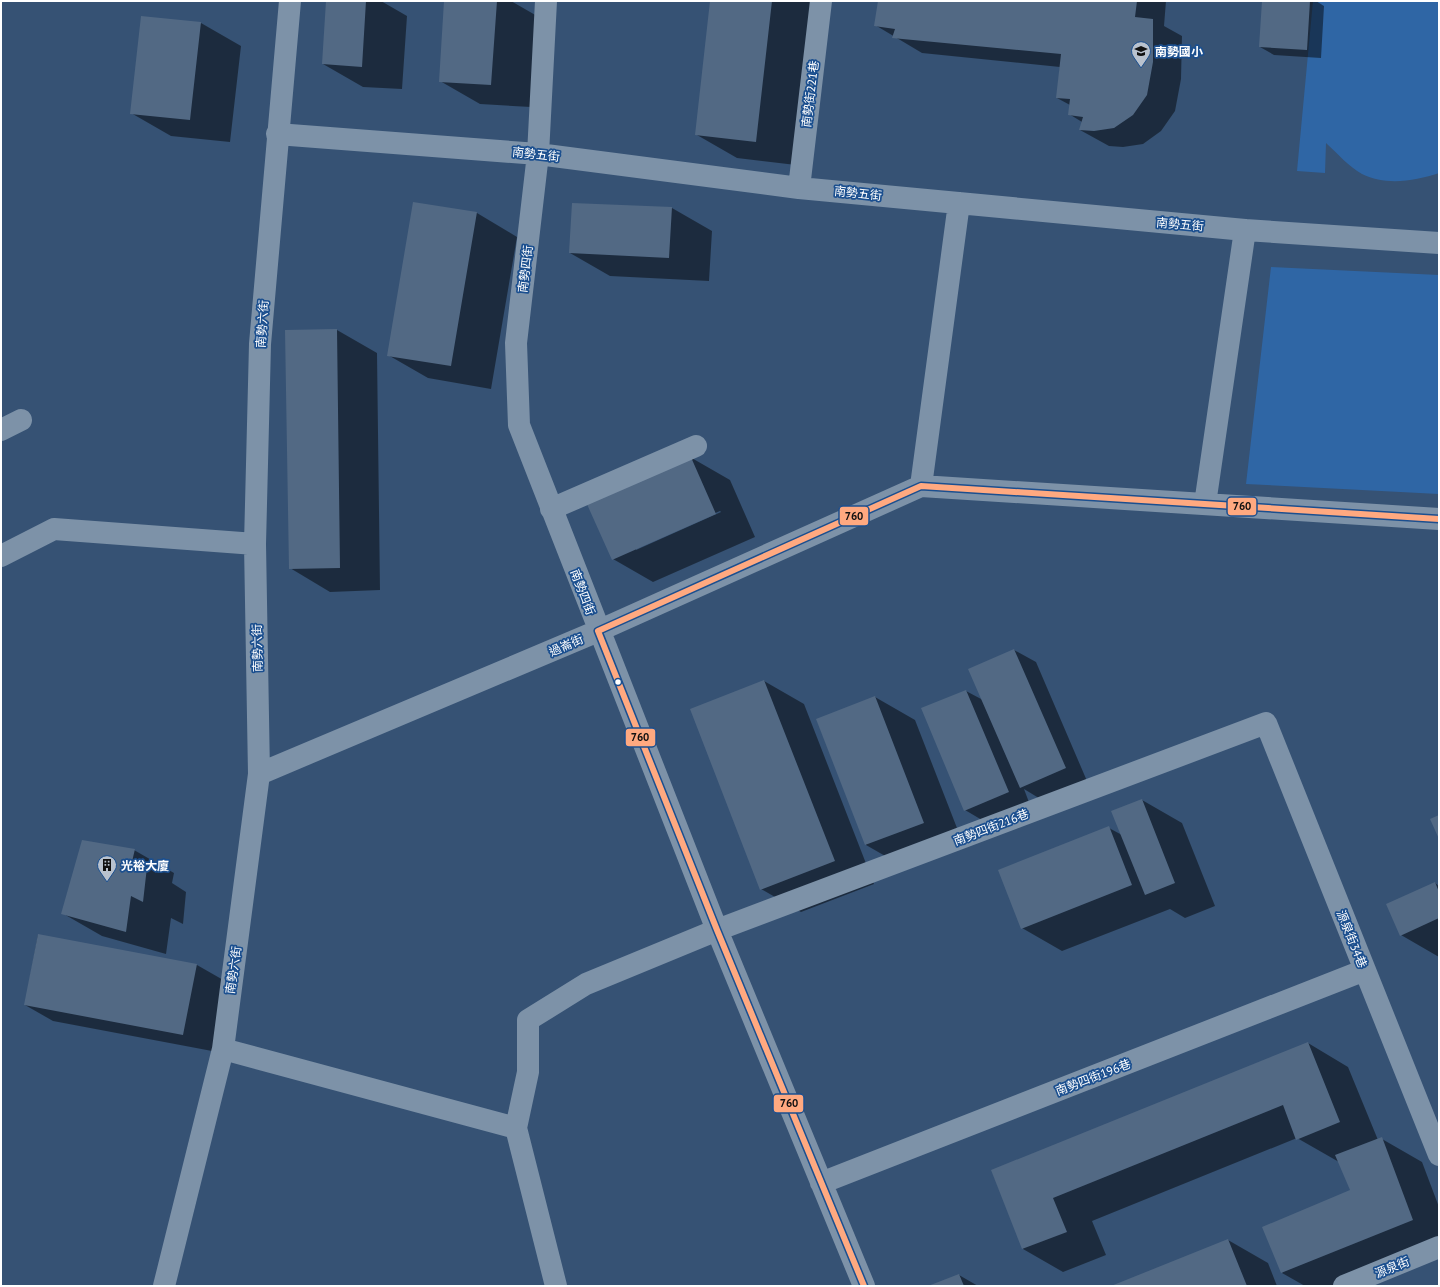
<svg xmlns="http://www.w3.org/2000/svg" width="1440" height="1287" viewBox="0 0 1440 1287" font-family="'PT Sans','Noto Sans TC',sans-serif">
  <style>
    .green { fill: #2f66a5 }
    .shadow { fill: #0007; fill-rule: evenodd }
    .building { fill: #526984 }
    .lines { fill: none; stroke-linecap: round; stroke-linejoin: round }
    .minor { stroke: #7d92a8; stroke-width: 22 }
    .bus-1-casing { stroke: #1b4f8f; stroke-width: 9 }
    .bus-1 { stroke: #ffa980; stroke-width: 6 }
    .bus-dot { fill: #fff; stroke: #1b4f8f; stroke-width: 1.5 }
    .labels { text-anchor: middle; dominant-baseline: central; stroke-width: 3.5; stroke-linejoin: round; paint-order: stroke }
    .poi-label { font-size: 12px; font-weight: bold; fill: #fff; stroke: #1b4f8f; text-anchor: start }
    .street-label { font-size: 12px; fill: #fff; stroke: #1b4f8f }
    .line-badge { stroke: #1b4f8f; stroke-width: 1.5 }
    .pale-badge-label { font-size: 11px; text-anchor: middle; font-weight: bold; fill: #111 }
  </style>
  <rect width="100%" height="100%" fill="#365274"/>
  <path class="green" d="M1313 1H1439V173C1415 181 1386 186 1362 174 1349 167 1337 153 1326 143L1325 173 1297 171Z
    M1271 267 1439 275V494L1246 484Z"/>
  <path class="shadow" d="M327 1H381L407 16 402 89 363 87 323 64Z
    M445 1H511L537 16 531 107 480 104 440 81Z
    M711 1H814L796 165 737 158 697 135Z
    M879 1H1166L1164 26 1182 36 1181 79 1175 111 1161 131 1143 144 1123 147 1109 146 1080 130 1082 122 1069 114 1070 105 1057 98 1060 67 922 53 875 25Z
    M1263 1H1316L1324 6 1321 58 1274 55 1260 47Z
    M201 23 241 46 230 142 171 136 131 113Z
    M414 203 477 213 517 237 491 389 428 378 388 355Z
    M672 208 712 231 709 281 610 276 570 253Z
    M337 330 377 353 380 590 330 592 290 568Z
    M690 457 730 480 755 537 653 582 613 559ZM720 511 721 512 636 550V548Z
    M1014 650 1036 662 1087 781 1042 800 1024 789 1030 805 987 823 965 810 966 691 983 700Z
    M764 681 804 704 874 884 801 912 761 889Z
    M875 697 915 720 964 846 906 868 866 845 817 720Z
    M1142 800 1182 823 1215 906 1185 918 1170 909 1062 951 1022 928 1109 828 1122 835Z
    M134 850 174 873 172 883 186 892 183 924 171 918 166 954 102 936 62 913Z
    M1435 883 1439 886V957L1401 935Z
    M38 935 197 965 225 981 212 1051 53 1021 25 1005Z
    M1308 1043 1348 1067 1378 1140 1382 1139 1422 1162 1439 1207V1249L1346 1286H1305L1282 1273 1351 1191 1339 1162 1297 1138 1092 1221 1106 1255 1063 1272 1023 1249 992 1171Z
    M1228 1240 1268 1263 1277 1286H1114Z
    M959 1275 978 1286H931Z"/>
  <path class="building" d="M326 1H366L362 67 322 64Z
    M444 1H497L491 85 439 82Z
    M710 1H772L756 142 695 135Z
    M878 1H1137L1135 17 1153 19V62L1147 95 1133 115 1114 128 1094 131 1079 130 1083 117 1068 115 1070 99 1056 98 1061 54 892 38 895 29 874 26Z
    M1262 1H1310L1307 50 1259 47Z
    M141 16 201 22 190 120 130 114Z
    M413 202 477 212 451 366 387 356Z
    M572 203 672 207 669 258 569 253Z
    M337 329 340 568 289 569 285 330Z
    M690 455 716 514 612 560 586 502Z
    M1014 649 1066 768 1020 788 968 669Z
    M764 680 835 861 760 890 690 709Z
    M966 690 1009 792 964 811 921 708Z
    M875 696 924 823 865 845 816 719Z
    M1142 799 1175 883 1145 895 1111 811Z
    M1439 815V839L1430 819Z
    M1109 826 1132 885 1021 929 998 870Z
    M82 840 135 849 131 866 147 867 143 902 131 896 126 932 61 914Z
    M1435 882 1439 892V918L1400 936 1386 904Z
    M38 934 197 964 183 1035 24 1005Z
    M1308 1042 1340 1122 1296 1140 1283 1105 1053 1198 1067 1232 1022 1249 991 1170Z
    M1382 1137 1413 1220 1281 1273 1262 1227 1350 1190 1335 1155Z
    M1228 1239 1247 1286H1111Z
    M959 1274 964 1286H928Z"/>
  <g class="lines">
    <path class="minor" d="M546 1 538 154 516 343 519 425 717 930 864 1286
      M277 134 538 154 799 188 1245 230 1439 243
      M799 188 821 1
      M1 430 21 420
      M921 486 959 203
      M1205 504 1245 230
      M551 509 696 446
      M1 556 54 529 255 544
      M259 774 598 631 921 486 1439 519
      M223 1049 516 1128
      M821 1183 1365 970
      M164 1286 223 1049 259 774 255 544 260 344 290 1
      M556 1286 516 1128 528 1072V1020L586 984 717 930 1266 723 1439 1155
      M1344 1286 1439 1247"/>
    <g class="bus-1-casing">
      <path id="bus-1" d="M864 1286 717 930 598 631 921 486 1439 519"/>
    </g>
    <use href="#bus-1" class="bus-1"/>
  </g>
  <defs>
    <g id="school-pin" transform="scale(1)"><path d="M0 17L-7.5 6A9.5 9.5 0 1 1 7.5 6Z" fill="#b9c2ce" stroke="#1b4f8f"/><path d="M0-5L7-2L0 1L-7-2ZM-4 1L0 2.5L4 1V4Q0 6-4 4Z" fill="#111"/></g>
    <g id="building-pin" transform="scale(1)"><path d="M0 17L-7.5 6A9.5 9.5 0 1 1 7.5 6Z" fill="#b9c2ce" stroke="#1b4f8f"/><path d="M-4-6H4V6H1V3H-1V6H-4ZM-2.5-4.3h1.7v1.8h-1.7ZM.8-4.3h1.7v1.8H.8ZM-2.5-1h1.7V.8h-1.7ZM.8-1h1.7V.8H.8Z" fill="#111"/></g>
  </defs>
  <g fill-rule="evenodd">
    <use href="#school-pin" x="1141" y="51"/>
    <use href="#building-pin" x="107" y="865"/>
  </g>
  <circle class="bus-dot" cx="618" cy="682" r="3.5"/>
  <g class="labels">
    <g class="poi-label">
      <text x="1155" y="51">南勢國小</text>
      <text x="121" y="865">光裕大廈</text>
    </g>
    <g class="street-label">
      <text transform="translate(810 94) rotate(-83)">南勢街221巷</text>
      <text transform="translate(536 154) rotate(6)">南勢五街</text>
      <text transform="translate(858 193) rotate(6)">南勢五街</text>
      <text transform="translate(1180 224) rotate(5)">南勢五街</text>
      <text transform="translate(525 269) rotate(-83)">南勢四街</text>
      <text transform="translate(262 324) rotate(-86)">南勢六街</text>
      <text transform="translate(583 592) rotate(69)">南勢四街</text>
      <text transform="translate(566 645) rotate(-23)">過崙街</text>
      <text transform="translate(257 648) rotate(-91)">南勢六街</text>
      <text transform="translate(991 827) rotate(-21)">南勢四街216巷</text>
      <text transform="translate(1352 939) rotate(68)">源泉街34巷</text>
      <text transform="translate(233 970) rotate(-82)">南勢六街</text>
      <text transform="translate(1093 1077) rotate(-21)">南勢四街196巷</text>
      <text transform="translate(1392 1267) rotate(-22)">源泉街</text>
    </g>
  </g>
  <g class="line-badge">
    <rect x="1227" y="497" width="30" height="19" rx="4" fill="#ffa980"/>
    <rect x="839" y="506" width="30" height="20" rx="4" fill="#ffa980"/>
    <rect x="625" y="728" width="31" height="19" rx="4" fill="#ffa980"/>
    <rect x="773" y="1094" width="31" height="19" rx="4" fill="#ffa980"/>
  </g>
  <g class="pale-badge-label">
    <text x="1242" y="510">760</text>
    <text x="854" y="520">760</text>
    <text x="640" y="741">760</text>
    <text x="789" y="1107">760</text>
  </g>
  <rect width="1440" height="1287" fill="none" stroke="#ffffff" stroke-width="4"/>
</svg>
